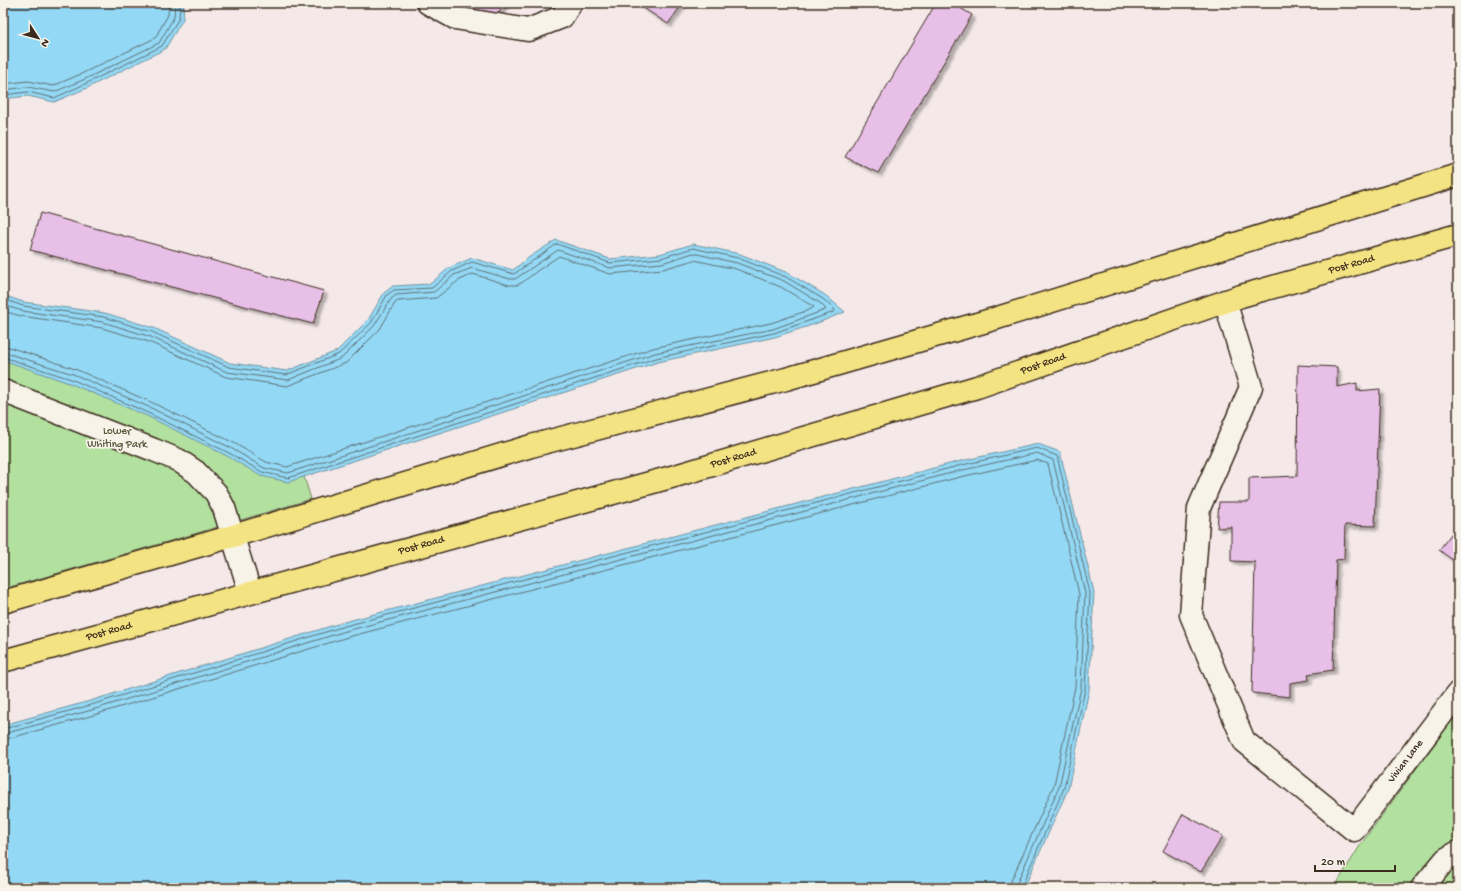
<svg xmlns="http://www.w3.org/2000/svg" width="1461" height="891" viewBox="0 0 1461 891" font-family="'Gochi Hand',sans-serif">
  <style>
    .green { fill: #b2e09e; stroke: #76855e }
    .water { fill: #93d8f5; stroke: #70929f }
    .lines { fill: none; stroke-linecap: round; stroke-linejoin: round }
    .shore { stroke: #5e7074; stroke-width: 1 }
    .building { fill: #e7bfe7; stroke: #3b2a1e; filter: url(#shadow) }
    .minor-casing { stroke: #3b2a1e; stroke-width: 25 }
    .major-casing { stroke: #3b2a1e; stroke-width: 25 }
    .minor { stroke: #f7f3e8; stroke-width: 22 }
    .major { stroke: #f4e382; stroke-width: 22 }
    .labels { text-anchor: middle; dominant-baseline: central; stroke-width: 3.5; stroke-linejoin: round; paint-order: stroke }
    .street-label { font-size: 11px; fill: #3b2a1e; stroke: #f7f3e8 }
    .park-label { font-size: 11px; fill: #59583e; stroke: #f7f3e8 }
  </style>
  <defs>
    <filter id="shadow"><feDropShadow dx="3.5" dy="3.5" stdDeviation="1" flood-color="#0004"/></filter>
  </defs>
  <rect width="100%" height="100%" fill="#f4e9e8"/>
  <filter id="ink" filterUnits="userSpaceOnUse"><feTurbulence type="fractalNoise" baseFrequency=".025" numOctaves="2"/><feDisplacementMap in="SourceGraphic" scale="8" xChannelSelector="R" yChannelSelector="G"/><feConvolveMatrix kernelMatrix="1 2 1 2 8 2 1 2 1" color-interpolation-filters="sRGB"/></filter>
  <g filter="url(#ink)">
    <path class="green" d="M3 296 302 470 311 499 184 537 3 589Z
      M1458 712V888H1334L1361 844Z"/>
    <path class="water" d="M3 3H184L183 19 165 49 87 88 54 102 28 96 3 99Z
      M556 240 610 259 660 254 693 244 740 254 788 273 825 295 845 312 815 324 775 337 658 362 288 482 261 476 227 456 147 416 69 383 3 360V295L23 302 105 313 154 328 230 363 287 371 337 351 368 320 384 293 393 286 430 284 449 268 472 258 513 270 528 258Z
      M1038 444 1060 452 1094 592 1089 690 1068 789 1024 888H3V725L90 701 344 622 957 462Z"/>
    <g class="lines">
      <path class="shore" d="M3 84 28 81 53 86 81 74 155 38 168 15 169 3
        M3 90 28 87 54 92 83 80 159 43 174 17 175 3
        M3 95 28 92 54 98 85 84 162 46 179 18 180 3
        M3 299 23 306 104 317 152 332 229 367 286 375 339 354 371 323 387 295 394 290 432 288 452 271 472 262 514 274 531 262 557 244 610 263 661 258 693 248 738 258 786 277 823 299 835 310 834 312 774 333 656 358 288 478 262 472 229 453 148 413 71 379 3 357
        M3 305 22 311 103 322 151 337 227 372 288 380 342 358 374 326 391 299 396 295 434 292 454 275 472 268 510 279H515L558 250 610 268 662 263 693 253 737 263 784 281 820 303 826 309 825 310 773 329 655 353 288 473 264 468 231 448 151 408 73 374 3 352
        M3 311 21 316 102 328 149 342 226 377 287 386 346 363 380 329 395 303 398 301 436 298 458 281 473 274 509 285H517L523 282 537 271 559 256 610 274 663 269 694 260 736 269 781 287 814 307 809 310 771 323 653 348 287 467 266 462 234 443 153 403 75 369 9 347 3 346
        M3 729 91 705 345 626 958 466 1037 448 1057 456 1090 593 1085 689 1064 788 1021 888
        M3 734 92 710 346 631 959 471 1037 453 1053 460 1085 593 1081 688 1059 787 1017 883 1016 888
        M3 740 94 715 348 637 960 477 1037 460 1048 464 1079 594 1075 687 1054 785 1011 881 1010 888"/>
    </g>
    <path class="building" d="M462 3H507L495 17 479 18Z
      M636 3H683L668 24Z
      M936 3H952L972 15 878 173 845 157Z
      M40 213 324 291 313 324 30 250Z
      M1298 365 1337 367V387L1357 383V391L1380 389 1375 526 1345 525 1344 559 1336 560 1333 670 1308 674 1309 680 1290 683V697L1252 693 1255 562 1231 561V527L1217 528 1219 502H1249V478L1297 476Z
      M1458 525V564L1439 550Z
      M1183 814 1223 836 1201 872 1163 851Z"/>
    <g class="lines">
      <g class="minor-casing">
        <g id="minor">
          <path d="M428 3 455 18 528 30 562 17 571 3"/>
          <path id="s1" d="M1225 301 1251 387 1199 508 1191 615 1244 741 1354 830 1458 693"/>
          <path d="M3 391 154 450 178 460 196 472 216 493 224 508 250 592"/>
          <path d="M1422 888 1446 859 1458 852"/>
        </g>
      </g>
      <g class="major-casing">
        <g id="major">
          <path d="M3 602 233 536 531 446 786 379 994 319 1458 175"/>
          <path id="s2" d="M3 661 675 476 977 387 1241 296 1458 235"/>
        </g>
      </g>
      <use href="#minor" class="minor"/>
      <use href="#major" class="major"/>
    </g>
  </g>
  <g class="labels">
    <g class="street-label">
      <text stroke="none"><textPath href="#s2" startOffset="1406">Post Road</textPath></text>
      <text stroke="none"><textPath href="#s2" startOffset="1082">Post Road</textPath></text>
      <text stroke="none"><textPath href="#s2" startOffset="758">Post Road</textPath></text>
      <text stroke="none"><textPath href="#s2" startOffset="434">Post Road</textPath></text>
      <text stroke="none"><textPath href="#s2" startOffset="110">Post Road</textPath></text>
      <text stroke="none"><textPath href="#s1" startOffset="693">Vivian Lane</textPath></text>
    </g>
    <g class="park-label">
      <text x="117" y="432">Lower<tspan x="117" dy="13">Whiting Park</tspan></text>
    </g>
  </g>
  <rect width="1461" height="891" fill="none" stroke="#f7f3e8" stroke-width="16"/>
  <rect x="8" y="8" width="1445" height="875" fill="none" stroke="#3b2a1e" stroke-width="1.5" filter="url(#ink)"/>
  <g transform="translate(38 38) rotate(126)" stroke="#f7f3e8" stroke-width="3" paint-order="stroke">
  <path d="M0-3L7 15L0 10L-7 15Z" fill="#3b2a1e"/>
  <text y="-6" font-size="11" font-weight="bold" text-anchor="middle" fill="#3b2a1e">N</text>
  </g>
  <path d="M1315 865v6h80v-6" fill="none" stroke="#3b2a1e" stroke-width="2"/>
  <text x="1321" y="865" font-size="12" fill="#3b2a1e" stroke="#f7f3e8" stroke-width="3" paint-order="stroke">20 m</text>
</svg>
